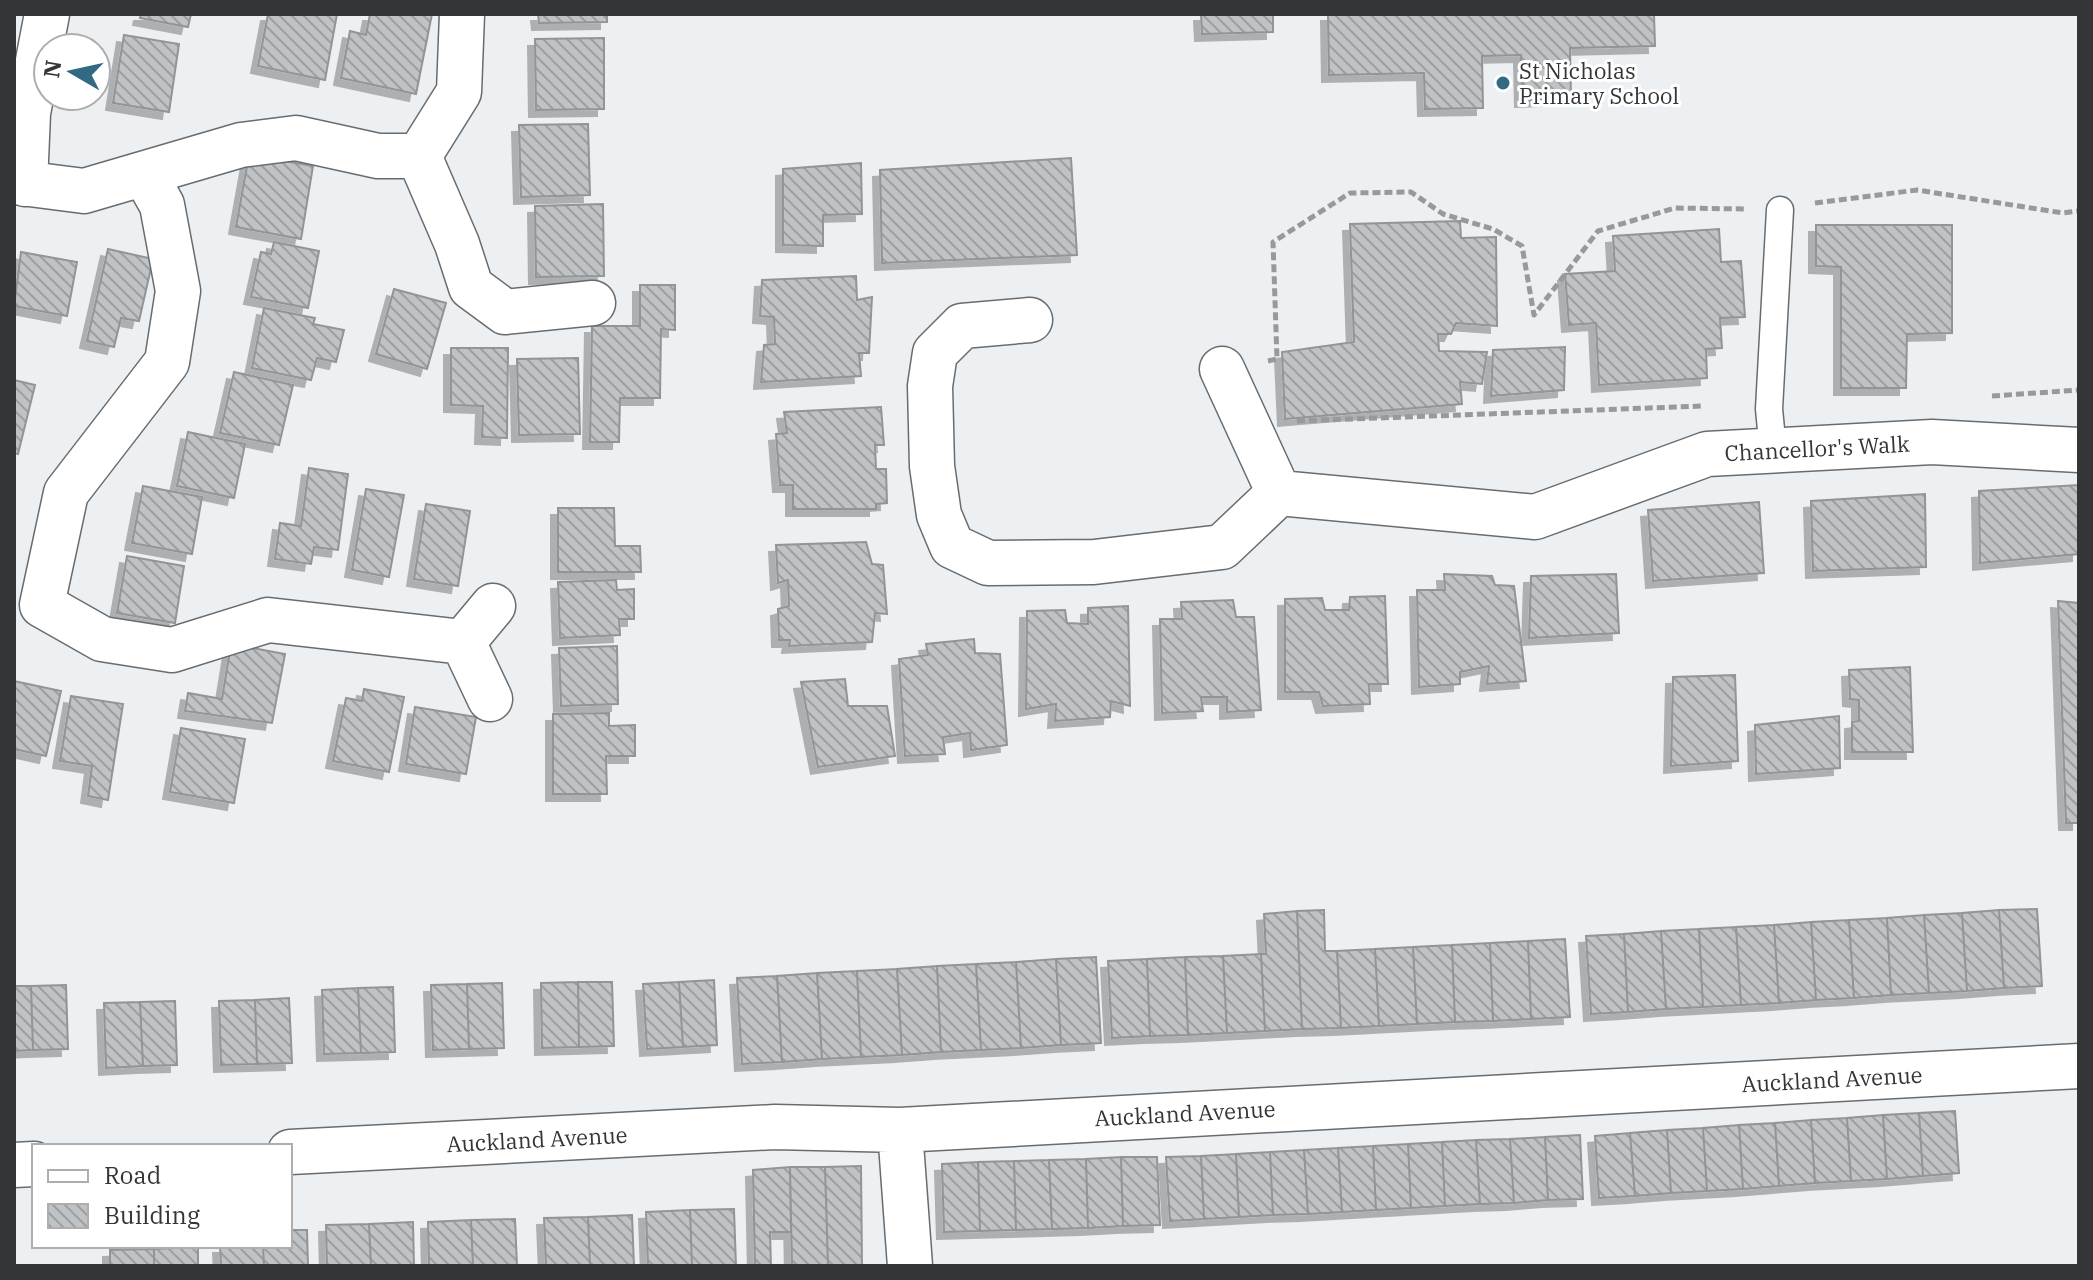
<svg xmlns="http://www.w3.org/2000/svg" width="2093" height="1280" viewBox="0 0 2093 1280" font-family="'IBM Plex Serif',serif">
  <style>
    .building { fill: url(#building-back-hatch); stroke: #919597; stroke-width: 2; filter: url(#shadow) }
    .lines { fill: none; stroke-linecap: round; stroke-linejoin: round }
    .service-casing { stroke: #696c6f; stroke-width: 29 }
    .minor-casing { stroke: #696c6f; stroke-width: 47 }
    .path { stroke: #979a9c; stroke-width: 5; stroke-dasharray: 8 4; stroke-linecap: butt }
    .service { stroke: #fff; stroke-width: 26 }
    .minor { stroke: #fff; stroke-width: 44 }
    .poi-dot { fill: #326a84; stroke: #fff; stroke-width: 3 }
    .labels { text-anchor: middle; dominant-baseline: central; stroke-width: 6; stroke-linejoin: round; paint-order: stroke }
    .poi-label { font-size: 22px; fill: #343536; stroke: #fff; text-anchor: start }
    .street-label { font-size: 22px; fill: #343536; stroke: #fff }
  </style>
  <defs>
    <pattern id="building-back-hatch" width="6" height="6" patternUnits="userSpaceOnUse" patternTransform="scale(2)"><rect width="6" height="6" fill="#bfc3c5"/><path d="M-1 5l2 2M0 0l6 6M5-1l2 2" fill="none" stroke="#9c9fa1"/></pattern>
    <filter id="shadow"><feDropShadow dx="-7" dy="7" stdDeviation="0" flood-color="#0004"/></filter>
  </defs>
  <rect width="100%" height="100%" fill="#ecf0f3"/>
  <path class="building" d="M141 14H191L188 27 140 18Z
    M268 14H337L325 80 258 66Z
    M370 14H432L416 94 341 78 350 31 366 35Z
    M538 14H607V22L539 23Z
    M1201 14H1273V32L1202 34Z
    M1328 14H1654L1655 46 1570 48 1571 98 1522 100 1521 55 1482 56 1483 108 1425 109 1424 73 1329 75Z
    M124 35 179 44 169 112 113 103Z
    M604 38V109L536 110 535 39Z
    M588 124 590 195 521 197 519 125Z
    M249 155 313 166 301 239 236 227Z
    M1071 158 1077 255 882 263 880 170Z
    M861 163 862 214 823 215V246L783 245V169Z
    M603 204 604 276 536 277 535 206Z
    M1460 221 1461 238 1496 237 1497 326 1456 323 1451 334H1438L1439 351 1487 352 1482 384 1460 382 1462 404 1285 419 1282 352 1354 342 1350 224Z
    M1816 225H1952V333L1907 334 1906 388H1841V267L1816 266Z
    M1719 229 1721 262 1741 261 1745 317 1720 318 1722 348 1706 349 1707 378 1599 385 1596 323 1569 325 1565 274 1615 271 1613 236Z
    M274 242 319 251 308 308 251 297 261 252 271 254Z
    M108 249 153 259 139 321 121 318 114 347 87 341Z
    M21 252 77 262 67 316 14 306Z
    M856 276 857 300 872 297 869 353H859L861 376 761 382 764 345 775 344 774 317 760 316 762 280Z
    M640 285H675V330L661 329 660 398H620L619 442H590L592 326H640Z
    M394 289 446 303 427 369 376 354Z
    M264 308 315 318 313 324 344 330 336 362 317 358 311 380 252 368Z
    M1565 347 1564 390 1491 396 1493 350Z
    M451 348H508L507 438 482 437 483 406 451 405Z
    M578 358 580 434 519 435 517 359Z
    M234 372 293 385 279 445 220 433Z
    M14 380 35 385 18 454 14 453Z
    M881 407 884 445H875L876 469H886L887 503 876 504V509H793V485H780L776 434 787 433 784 412Z
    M188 432 245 444 234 498 177 486Z
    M309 468 348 474 338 550 314 547 311 564 275 559 280 523 301 526Z
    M2079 485V554L1980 563 1979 491Z
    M143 486 202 497 192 554 132 543Z
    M366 489 404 495 389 577 352 570Z
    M1925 494 1926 567 1813 571 1811 501Z
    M1759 502 1764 573 1653 581 1648 510Z
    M426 504 470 511 458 586 414 579Z
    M558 508H614L615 546H640L641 572H558Z
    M866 542 872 564 883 565 887 614 875 613 872 642 789 646 790 640H779L778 609 789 606 788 580 778 583 776 545Z
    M127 556 184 566 175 623 117 613Z
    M1444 574 1492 576 1495 585 1514 586 1526 681 1487 684 1489 666 1460 672V684L1419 687 1417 590H1445Z
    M1616 574 1619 633 1529 638 1531 576Z
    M616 580 617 590 634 589V619H619L620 635 560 638 558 582Z
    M1385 596 1388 684H1369L1370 704 1323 706 1319 692H1285V599L1322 598 1325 610H1349L1350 597Z
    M1233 600 1236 617H1254L1261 710 1227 712V697H1201L1203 711 1162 713 1160 619H1182L1181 602Z
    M2058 601 2079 603V823H2066Z
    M1128 606 1130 706 1111 701 1110 717 1055 721 1056 704 1026 709 1027 611 1065 610 1067 623 1088 624V608Z
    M974 639 975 653 1000 654 1007 745 971 750 970 733 943 737 945 754 905 756 899 659 928 655 926 644Z
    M231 644 285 654 272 723 185 711 188 693 222 699Z
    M617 646 618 704 561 706 559 648Z
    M1910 667 1913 752H1852V722L1859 721V700L1850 699 1849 670Z
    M1735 675 1738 761 1671 766 1673 677Z
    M845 679 848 706H887L895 756 818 767 801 682Z
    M14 681 61 691 46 756 14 749Z
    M364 689 404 697 389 772 333 761 346 698 362 701Z
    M71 696 123 704 108 800 88 796 92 766 60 761Z
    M415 707 476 717 466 774 406 764Z
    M609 713V726L635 725V756H606L607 794H553V714Z
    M1839 716 1840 768 1756 774 1755 725Z
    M181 728 245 739 234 803 170 792Z
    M2037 909 2042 986 2004 988 1999 910Z
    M1324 910 1325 951H1337L1341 1028 1302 1029 1297 911Z
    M1999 910 2004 988 1967 991 1962 913Z
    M1297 911 1302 1029 1265 1031 1261 954H1266L1264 914Z
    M1962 913 1967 991 1929 993 1924 915Z
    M1924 915 1929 993 1891 995 1887 918Z
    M1887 918 1891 995 1854 998 1849 920Z
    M1849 920 1854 998 1816 1000 1811 922Z
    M1811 922 1816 1000 1779 1003 1774 925Z
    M1774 925 1779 1003 1741 1005 1736 927Z
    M1736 927 1741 1005 1703 1007 1699 929Z
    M1699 929 1703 1007 1666 1009 1661 931Z
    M1661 931 1666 1009 1628 1012 1624 934Z
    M1624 934 1628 1012 1591 1014 1586 936Z
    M1565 939 1570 1017 1531 1019 1528 941Z
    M1528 941 1531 1019 1493 1021 1490 943Z
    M1490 943 1493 1021 1455 1022 1452 945Z
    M1452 945 1455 1022 1417 1024 1413 947Z
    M1413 947 1417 1024 1379 1026 1375 949Z
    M1375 949 1379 1026 1341 1028 1337 951Z
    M1261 954 1265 1031 1227 1033 1223 956Z
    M1223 956 1227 1033 1188 1035 1185 957Z
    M1096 957 1101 1043 1061 1045 1056 959Z
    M1185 957 1188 1035 1150 1036 1147 959Z
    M1056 959 1061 1045 1021 1048 1016 962Z
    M1147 959 1150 1036 1112 1038 1108 961Z
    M1016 962 1021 1048 981 1050 976 964Z
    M976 964 981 1050 941 1052 937 966Z
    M937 966 941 1052 902 1055 897 969Z
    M897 969 902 1055 861 1057 857 971Z
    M857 971 861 1057 822 1059 817 973Z
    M817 973 822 1059 782 1062 777 976Z
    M777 976 782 1062 742 1064 737 978Z
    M714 980 717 1045 683 1047 679 982Z
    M578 982H612L614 1046 579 1047Z
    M578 982 579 1047 542 1048 541 983Z
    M679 982 683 1047 647 1049 643 984Z
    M502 983 504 1048 469 1049 467 984Z
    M467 984 469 1049 433 1050 431 985Z
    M66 985 68 1049 33 1050 31 986Z
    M14 986H31L33 1050 14 1051Z
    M393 987 395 1052 361 1053 358 988Z
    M358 988 361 1053 324 1054 322 990Z
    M289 998 292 1063 257 1064 255 1000Z
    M255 1000 257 1064 221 1065 219 1001Z
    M175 1001 177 1065 143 1066 140 1002Z
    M140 1002 143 1066 106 1068 104 1003Z
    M1955 1111 1959 1173 1923 1176 1919 1113Z
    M1919 1113 1923 1176 1887 1179 1883 1115Z
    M1883 1115 1887 1179 1851 1181 1847 1118Z
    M1847 1118 1851 1181 1815 1183 1811 1120Z
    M1811 1120 1815 1183 1779 1186 1775 1123Z
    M1775 1123 1779 1186 1743 1189 1739 1125Z
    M1739 1125 1743 1189 1707 1191 1703 1128Z
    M1703 1128 1707 1191 1671 1193 1667 1130Z
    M1667 1130 1671 1193 1635 1196 1630 1133Z
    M1630 1133 1635 1196 1599 1198 1595 1136Z
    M1580 1135 1583 1199 1548 1200 1545 1137Z
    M1545 1137 1548 1200 1514 1203 1510 1139Z
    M1510 1139 1514 1203 1480 1204 1476 1140Z
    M1476 1140 1480 1204 1445 1206 1442 1142Z
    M1442 1142 1445 1206 1411 1208 1408 1144Z
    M1408 1144 1411 1208 1376 1210 1373 1146Z
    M1373 1146 1376 1210 1342 1212 1338 1148Z
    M1338 1148 1342 1212 1308 1214 1304 1150Z
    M1304 1150 1308 1214 1273 1215 1270 1152Z
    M1270 1152 1273 1215 1239 1217 1236 1154Z
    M1236 1154 1239 1217 1204 1219 1201 1156Z
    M1201 1156 1204 1219 1170 1221 1166 1157Z
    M1121 1157H1157L1160 1225 1123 1226Z
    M1121 1157 1123 1226 1088 1228 1086 1159Z
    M1086 1159 1088 1228 1052 1229 1049 1160Z
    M1049 1160 1052 1229 1016 1230 1014 1161Z
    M1014 1161 1016 1230 980 1231 978 1162Z
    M978 1162 980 1231 944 1232 942 1164Z
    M861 1166 862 1266H828L825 1167Z
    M790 1167H825L828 1266H792Z
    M790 1167 791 1232H770L771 1266H755L753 1170Z
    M734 1209 736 1266H692L690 1210Z
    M690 1210 692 1266H648L646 1212Z
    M632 1215 634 1266H590L588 1217Z
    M588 1217 590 1266H546L544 1218Z
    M515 1219 517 1266H473L471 1220Z
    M471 1220 473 1266H429L428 1222Z
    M413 1222 414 1266H371L369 1224Z
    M369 1224 371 1266H327L326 1225Z
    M290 1230H307L308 1266H264L263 1246H290Z
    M220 1246H263L264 1266H221Z
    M198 1247V1266H154V1249Z
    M154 1249V1266H110V1250Z"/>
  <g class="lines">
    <g class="service-casing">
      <path id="service" d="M1773 450 1769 409 1780 210"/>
    </g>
    <g class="minor-casing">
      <path id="minor" d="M419 156 457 244 471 287 505 312 593 303
        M145 175 162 205 178 291 167 362 66 493 42 605 102 639 172 650 268 620 463 642
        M14 182 84 191 241 145 296 138 378 156H419L459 92 462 14
        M25 184 28 113 47 14
        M1030 320 962 326 935 353 930 386 932 466 939 515 952 546 988 563 1094 562 1222 547 1279 493 1535 517 1707 454 1932 442 2079 450
        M1222 369 1279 493
        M490 699 463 642 493 606
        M900 1130 910 1266
        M290 1152 775 1127 900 1130 2079 1066
        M14 1165 34 1164"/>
    </g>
    <path class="path" d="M1815 203 1917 190 2063 213 2079 211
      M1268 361 1277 359 1273 242 1350 193 1411 192 1443 214 1493 229 1522 246 1534 315 1598 231 1675 208 1745 209
      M1992 396 2079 390
      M1297 421 1703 406"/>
    <use href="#service" class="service"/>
    <use href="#minor" class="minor"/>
  </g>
  <circle class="poi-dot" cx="1503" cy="83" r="8"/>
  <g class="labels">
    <g class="poi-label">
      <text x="1519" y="70">St Nicholas<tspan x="1519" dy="25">Primary School</tspan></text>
    </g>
    <g class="street-label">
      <text transform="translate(1817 448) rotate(-3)">Chancellor's Walk</text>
      <text transform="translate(1832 1079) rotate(-3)">Auckland Avenue</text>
      <text transform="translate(1185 1113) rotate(-3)">Auckland Avenue</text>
      <text transform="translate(537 1139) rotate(-3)">Auckland Avenue</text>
    </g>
  </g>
  <rect width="2093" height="1280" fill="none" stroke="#343536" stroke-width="32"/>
  <rect x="32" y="1144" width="260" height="104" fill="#ffffff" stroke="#aeaeaf" stroke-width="2"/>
  <rect x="48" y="1170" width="40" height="12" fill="#ffffff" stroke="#aeaeaf" stroke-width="2"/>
  <text x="104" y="1184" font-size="24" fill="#343536">Road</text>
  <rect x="48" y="1204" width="40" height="24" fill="url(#building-back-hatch)" stroke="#aeaeaf" stroke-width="2"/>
  <text x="104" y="1224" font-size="24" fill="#343536">Building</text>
  <g transform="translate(72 72) rotate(279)"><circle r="38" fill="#ffffff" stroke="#aeaeaf" stroke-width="2"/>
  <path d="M0-6L14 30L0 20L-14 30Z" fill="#326a84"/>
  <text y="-12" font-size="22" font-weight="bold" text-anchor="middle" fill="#343536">N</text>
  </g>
</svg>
